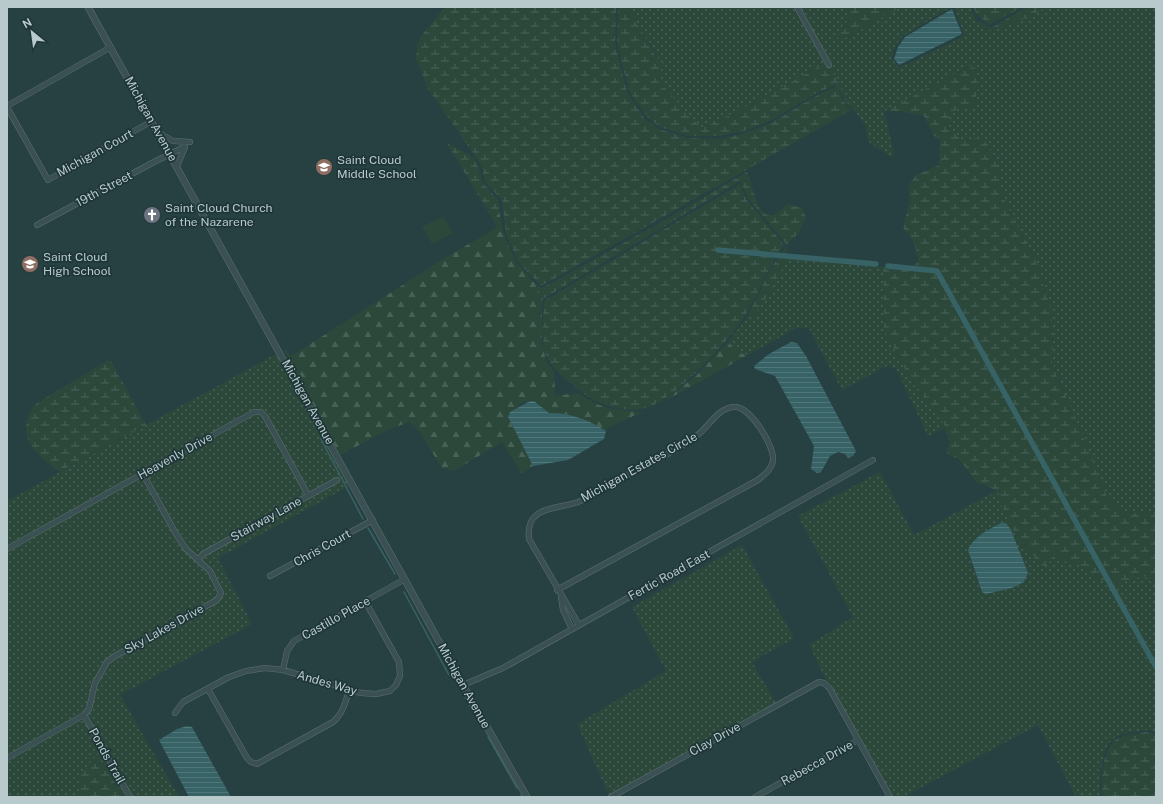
<svg xmlns="http://www.w3.org/2000/svg" width="1163" height="804" viewBox="0 0 1163 804" font-family="'Public Sans',sans-serif">
  <style>
    .grass { fill: url(#grass-dots); fill-rule: evenodd }
    .forest { fill: url(#forest-firs) }
    .wetland { fill: url(#wetland-marsh) }
    .garden { fill: #2c483b }
    .water { fill: url(#water-rules) }
    .lines { fill: none; stroke-linecap: round; stroke-linejoin: round }
    .stream { stroke: #376266; stroke-width: 1.5 }
    .canal { stroke: #376266; stroke-width: 5.5 }
    .minor-casing { stroke: #5c7173; stroke-width: 6 }
    .tertiary-casing { stroke: #5c7173; stroke-width: 7 }
    .minor { stroke: #3b5052; stroke-width: 5 }
    .tertiary { stroke: #3b5052; stroke-width: 6 }
    .labels { text-anchor: middle; dominant-baseline: central; stroke-width: 3.5; stroke-linejoin: round; paint-order: stroke }
    .street-label { font-size: 12px; fill: #b8cacc; stroke: #1f3638 }
    .poi-label { font-size: 12px; fill: #b8cacc; stroke: #1f3638; text-anchor: start }
  </style>
  <defs>
    <pattern id="grass-dots" width="8" height="8" patternUnits="userSpaceOnUse"><rect width="8" height="8" fill="#2c483b"/><path d="M2 2h.1M6 6h.1" fill="none" stroke="#486156" stroke-width="1.8" stroke-linecap="round"/></pattern>
    <pattern id="forest-firs" width="22" height="20" patternUnits="userSpaceOnUse"><rect width="22" height="20" fill="#2c483b"/><path d="M5 1l3.5 6h-7zM16 11l3.5 6h-7z" fill="#486156"/></pattern>
    <pattern id="wetland-marsh" width="20" height="14" patternUnits="userSpaceOnUse"><rect width="20" height="14" fill="#2c483b"/><path d="M1 5h8M5 5V1M11 12h8M15 12V8" fill="none" stroke="#486156"/></pattern>
    <pattern id="water-rules" width="6" height="5" patternUnits="userSpaceOnUse"><rect width="6" height="5" fill="#376266"/><path d="M0 2.5h6" fill="none" stroke="#52777b"/></pattern>
  </defs>
  <rect width="100%" height="100%" fill="#274143"/>
  <path class="grass" d="M628 7H853L847 10 850 19 842 27 848 37 901 7H951L903 36 895 46 892 58 899 68 964 36 954 7H970L979 26 990 30 1016 22 1048 7H1156V509L1141 514 1121 511 1108 499 1052 362 1053 328 1050 305 1036 261 1003 197 994 155 976 138 965 141C951 135 943 124 953 111L974 106 979 82 976 69 969 66 884 112 894 153 892 158C881 147 863 147 867 128L853 108 827 62 719 121 702 127 689 116 656 77 661 59 659 60Z
    M784 256 883 267 884 330 912 382 946 427 928 436 896 369 887 366 842 390 808 327 801 329 798 327 748 355 739 353 728 342 746 319 756 314 782 270Z
    M278 353 351 485 218 558 252 624 120 695 179 797H135L110 752 79 791 84 797H7V501Z
    M880 472 914 535 996 491 1000 496 1002 506 1015 532 1030 553H1036L1048 564 1055 554 1062 561 1082 566 1098 579 1108 582 1119 583 1143 576 1156 582V731C1147 729 1140 731 1131 732 1106 737 1104 749 1101 772 1100 780 1099 789 1101 797H1076L1038 725 903 797H893L825 678 809 645 853 617 798 516ZM1001 523H1006L1028 573 1024 582 1012 588 986 594 982 592 970 559 980 535Z
    M742 545 794 638 752 662 776 703 609 795 577 724 666 671 632 607Z"/>
  <path class="forest" d="M486 208 496 213 499 211 504 235 516 262 537 286 542 305V343L546 361 554 371 555 396 579 393C599 409 618 411 642 412L607 428 606 431C591 420 567 412 549 413 545 410 539 403 534 401 527 398 511 411 508 417L533 466 521 473 502 442 454 471 442 468 418 430 409 422 388 430 340 455 284 350 286 349 290 355H293L448 256 495 229 496 225Z
    M728 342 739 353 748 355 661 403 696 376Z"/>
  <path class="wetland" d="M445 7H616L615 43 627 92 645 119 659 129 688 138 719 139 745 133 771 123 814 97 835 87 850 111 541 286 518 262 506 234 502 200 485 182 481 165 475 156 428 89 416 59 417 44 422 35Z
    M618 7H628L658 60 662 59 661 76 656 77 689 116 702 127 719 121 827 62 853 108 851 109 834 85 813 95 770 121 744 131 719 136H688L660 127 647 117 629 91 617 43Z
    M853 7H901L840 41 837 36 850 19 847 10Z
    M973 7H1022L989 25 976 13Z
    M1027 7H1048L1016 22 990 30 979 26 977 22H982L991 28Z
    M970 66 976 69 979 82 974 106 953 111 949 117 948 127 960 138 966 141 976 138 987 143 997 165 1003 197 1036 261 1050 305 1053 328 1052 362 1057 377 1075 416 1108 499 1121 511 1141 514 1156 509V582L1143 576 1119 583 1108 582 1098 579 1082 566 1062 561 1055 554 1048 564 1043 566 1037 562 1034 557 1035 554 1030 553 1025 545 1019 541 1006 516 1002 506 1000 496 995 490 985 485 977 483 959 459 949 455 946 450 950 443 944 428 946 427 912 382 884 330 883 267 910 270 918 261C917 248 912 237 903 228L909 203V185L916 175 939 165 940 139 934 136 924 116 899 111H885Z
    M446 142 473 157 478 166 483 183 499 201V211L496 213 486 208Z
    M747 172C753 181 756 223 775 214 780 212 784 207 788 204L802 208 806 217 798 234 788 243 782 270 768 295 756 314 746 319 771 268 787 245 748 198 740 181 543 299 542 305 535 284 542 288 663 221Z
    M740 184 746 199 784 245C767 268 760 292 745 316 729 341 670 406 641 409 619 412 596 404 579 390 569 381 556 373 549 361 540 348 543 317 544 301Z
    M110 359 146 425 59 472C35 453 14 436 34 405Z
    M1146 732 1156 735V797H1103C1100 782 1102 746 1118 738 1126 734 1137 734 1146 732Z
    M103 751 110 752 135 797H84L76 784C83 773 91 757 103 751Z"/>
  <path class="garden" d="M444 216 453 233 432 244 422 227Z"/>
  <path class="water" d="M952 9 962 34 899 65 894 59 898 47 905 37Z
    M791 342 797 343 806 356 856 451 853 456 848 458 845 454 838 452 830 456 821 472 817 473 811 469 814 446 775 376 755 369 754 366 769 354Z
    M530 401H534L549 413C567 412 591 420 606 431L604 439 568 460 533 466 508 417 510 412Z
    M1001 523H1006L1011 530 1028 573 1024 582 1012 588 986 594 982 592 968 550C974 536 988 530 1001 523Z
    M187 726 192 727 231 797H189L159 740 177 729Z"/>
  <g class="lines">
    <path class="stream" d="M321 439 363 519
      M368 528 395 574
      M404 592 449 675
      M465 698 484 729
      M488 737 517 788
      M521 795 522 797"/>
    <path class="canal" d="M718 250 876 264
      M888 266 937 271 1156 667"/>
    <g class="minor-casing">
      <path id="minor" d="M797 7 829 65
        M7 106 111 47
        M7 107 48 180 152 121
        M159 133 173 141 190 142
        M177 166 185 147
        M37 225 154 162 184 147
        M7 549 254 412H261L265 416 308 495
        M198 560 203 554 337 480
        M270 576 373 520
        M557 590 758 480C765 474 771 470 773 461 775 447 751 407 735 407 717 407 709 428 695 437 670 455 639 468 612 483 601 489 590 497 578 502 556 510 525 505 529 539L579 625
        M561 597 563 610 572 629
        M283 670 287 651 294 641 405 579
        M463 685 503 668 873 460
        M208 689 247 758 251 762 257 764 333 722C343 713 346 702 349 689
        M175 713 183 702 229 677 246 671 265 668 283 670 361 693 376 694 390 691 396 685 400 676 399 662 365 601
        M84 715 130 797
        M7 758 84 715 89 709 95 683 107 662 115 656 217 600 221 593 210 571 186 549 176 534 143 474
        M611 797 819 682 824 683 830 689 890 797
        M755 797 858 740"/>
    </g>
    <g class="tertiary-casing">
      <path id="tertiary" d="M88 7 463 685 527 797"/>
    </g>
    <use href="#minor" class="minor"/>
    <use href="#tertiary" class="tertiary"/>
  </g>
  <defs>
    <g id="school-disc" transform="scale(0.9)"><circle r="9.5" fill="#8d6e63" stroke="#1f3638"/><path d="M0-5L7-2L0 1L-7-2ZM-4 1L0 2.5L4 1V4Q0 6-4 4Z" fill="#fff"/></g>
    <g id="church-disc" transform="scale(0.9)"><circle r="9.5" fill="#6b7280" stroke="#1f3638"/><path d="M-1.2-6h2.4v3.5h3.3v2.4h-3.3V6h-2.4V-.1h-3.3v-2.4h3.3Z" fill="#fff"/></g>
  </defs>
  <g fill-rule="evenodd">
    <use href="#school-disc" x="324" y="167"/>
    <use href="#church-disc" x="152" y="215"/>
    <use href="#school-disc" x="30" y="264"/>
  </g>
  <g class="labels">
    <g class="street-label">
      <text transform="translate(151 119) rotate(61)">Michigan Avenue</text>
      <text transform="translate(95 153) rotate(-29)">Michigan Court</text>
      <text transform="translate(104 189) rotate(-28)">19th Street</text>
      <text transform="translate(308 402) rotate(61)">Michigan Avenue</text>
      <text transform="translate(175 456) rotate(-29)">Heavenly Drive</text>
      <text transform="translate(639 467) rotate(-29)">Michigan Estates Circle</text>
      <text transform="translate(266 519) rotate(-29)">Stairway Lane</text>
      <text transform="translate(322 548) rotate(-29)">Chris Court</text>
      <text transform="translate(669 575) rotate(-29)">Fertic Road East</text>
      <text transform="translate(336 618) rotate(-29)">Castillo Place</text>
      <text transform="translate(164 629) rotate(-29)">Sky Lakes Drive</text>
      <text transform="translate(327 683) rotate(16)">Andes Way</text>
      <text transform="translate(464 686) rotate(61)">Michigan Avenue</text>
      <text transform="translate(715 739) rotate(-29)">Clay Drive</text>
      <text transform="translate(107 756) rotate(61)">Ponds Trail</text>
      <text transform="translate(817 763) rotate(-29)">Rebecca Drive</text>
    </g>
    <g class="poi-label">
      <text x="337" y="160">Saint Cloud<tspan x="337" dy="14">Middle School</tspan></text>
      <text x="165" y="208">Saint Cloud Church<tspan x="165" dy="14">of the Nazarene</tspan></text>
      <text x="43" y="257">Saint Cloud<tspan x="43" dy="14">High School</tspan></text>
    </g>
  </g>
  <rect width="1163" height="804" fill="none" stroke="#b8cacc" stroke-width="16"/>
  <g transform="translate(32 32) rotate(331)" stroke="#1f3638" stroke-width="3" paint-order="stroke">
  <path d="M0-3L7 15L0 10L-7 15Z" fill="#b8cacc"/>
  <text y="-6" font-size="11" font-weight="bold" text-anchor="middle" fill="#b8cacc">N</text>
  </g>
</svg>
